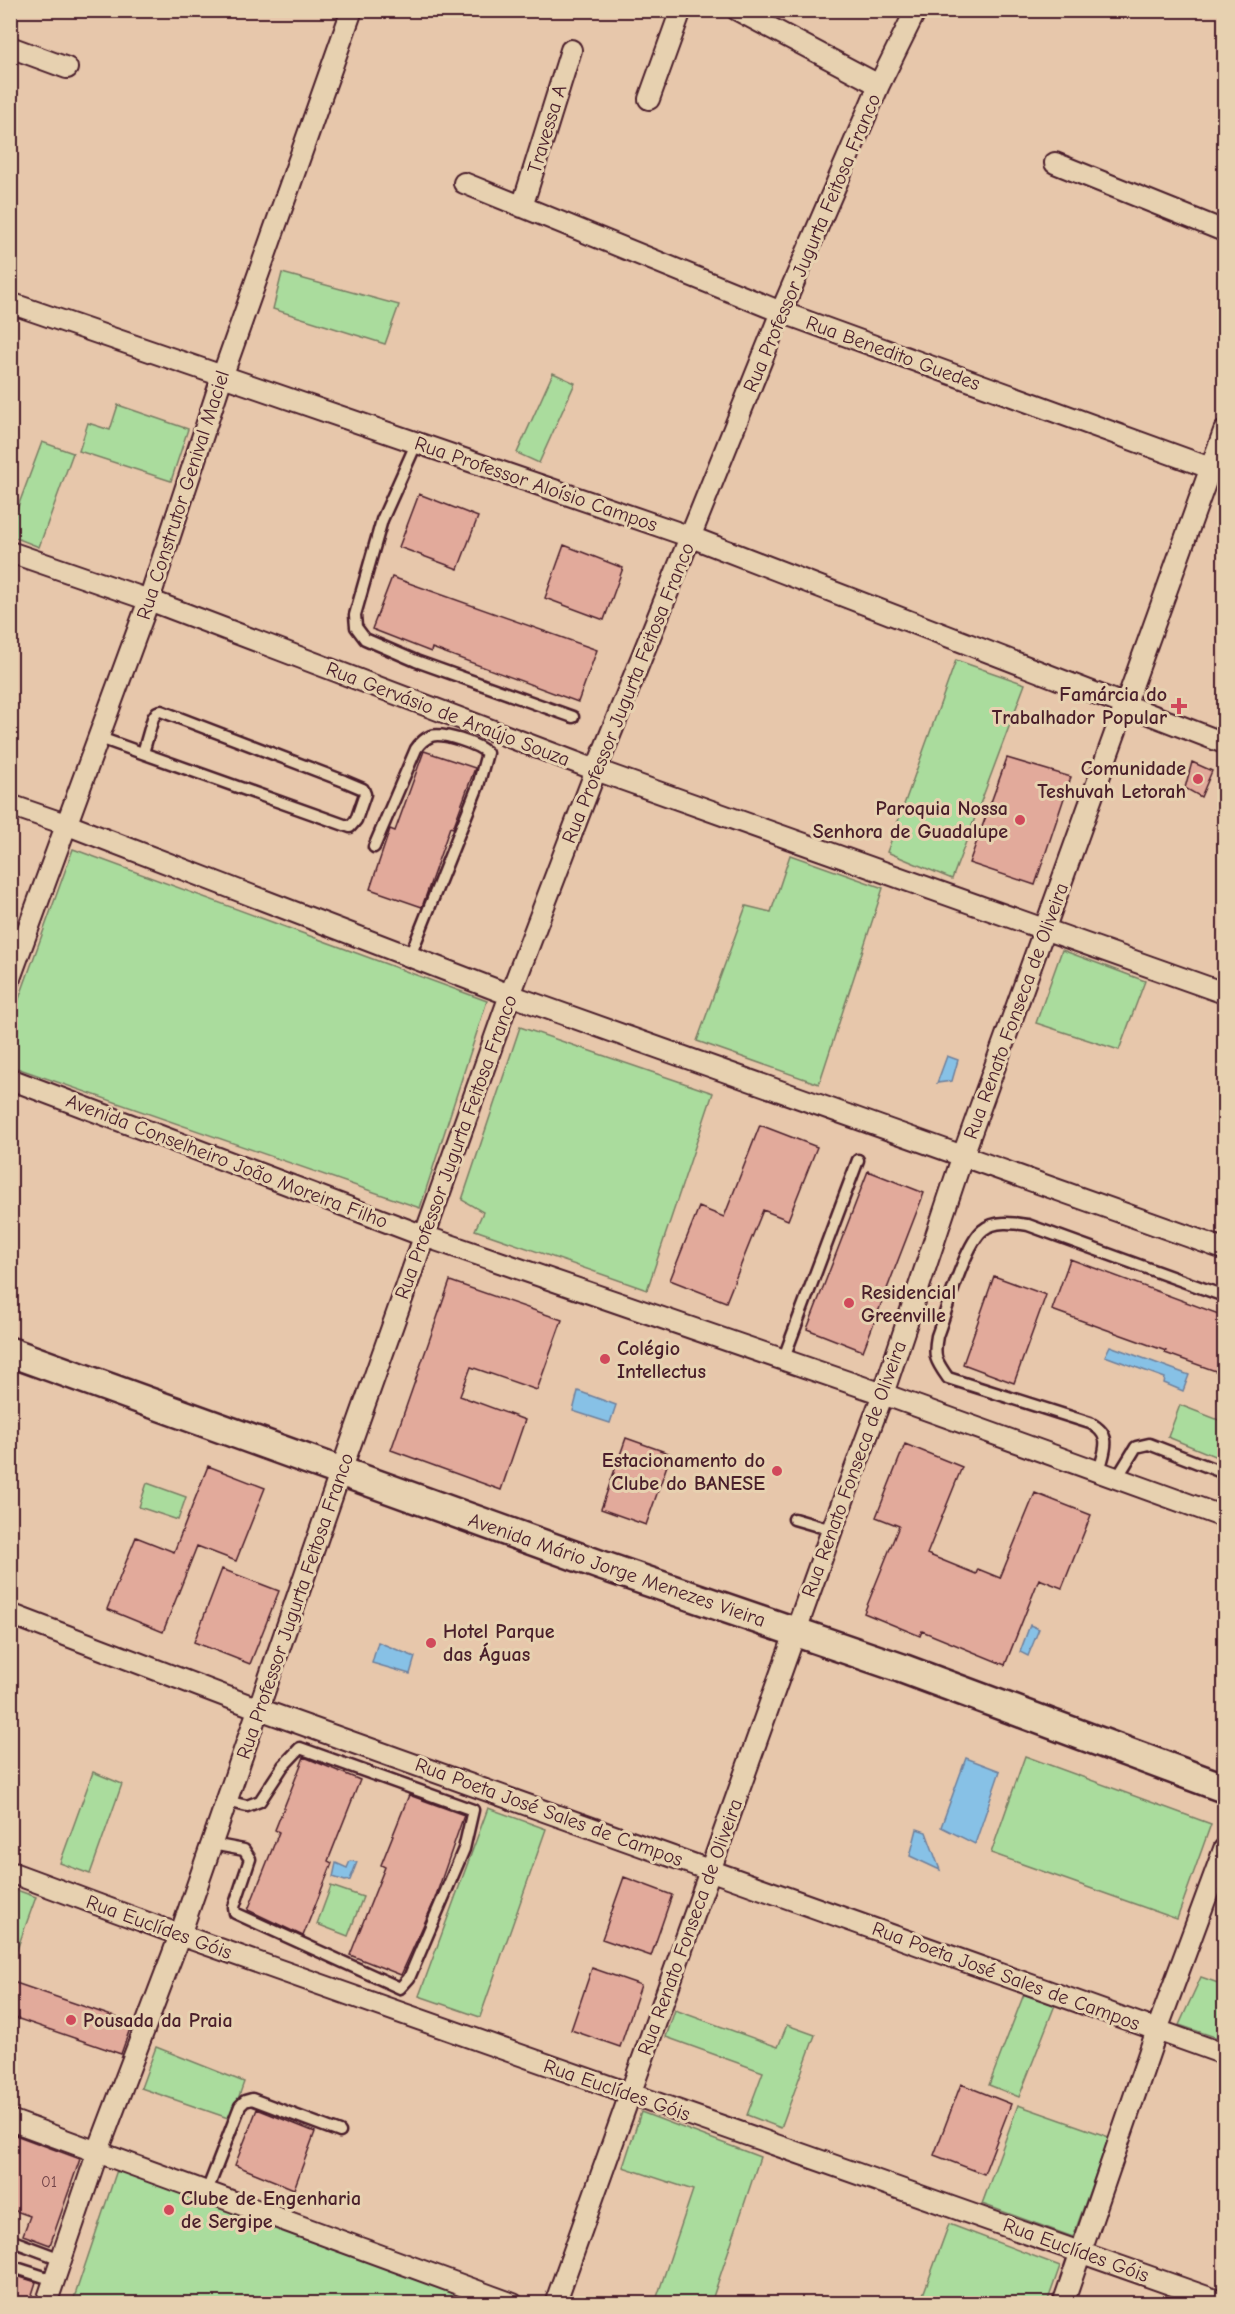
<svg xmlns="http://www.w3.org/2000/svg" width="1235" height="2314" viewBox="0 0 1235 2314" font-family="'Comic Neue',sans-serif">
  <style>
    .green { fill: #aadc9d; stroke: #7a7e64; stroke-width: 1.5 }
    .water { fill: #87c1e6; stroke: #6f809b; stroke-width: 1.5 }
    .building { fill: #e2aa9b; stroke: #4a1f2b; stroke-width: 1.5 }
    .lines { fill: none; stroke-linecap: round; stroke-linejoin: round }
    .lane-casing { stroke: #4a1f2b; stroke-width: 15 }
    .street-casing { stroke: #4a1f2b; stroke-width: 24 }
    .secondary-casing { stroke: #4a1f2b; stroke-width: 33 }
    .lane { stroke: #e7d1b0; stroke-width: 10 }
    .street { stroke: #e7d1b0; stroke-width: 20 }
    .secondary { stroke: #e7d1b0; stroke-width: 28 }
    .poi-dot { fill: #d1495b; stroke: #e7d1b0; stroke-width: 2 }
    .labels { text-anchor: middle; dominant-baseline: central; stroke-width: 6; stroke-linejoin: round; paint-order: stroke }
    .number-label { font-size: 16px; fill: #704247 }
    .street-label { font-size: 20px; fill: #4a1f2b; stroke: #e7d1b0 }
    .poi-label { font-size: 20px; font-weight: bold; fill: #4a1f2b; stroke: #e7d1b0; text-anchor: start }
  </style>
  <rect width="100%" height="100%" fill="#e7c7ab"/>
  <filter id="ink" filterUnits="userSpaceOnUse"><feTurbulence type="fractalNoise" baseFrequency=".0167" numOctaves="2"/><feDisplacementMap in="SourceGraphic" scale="12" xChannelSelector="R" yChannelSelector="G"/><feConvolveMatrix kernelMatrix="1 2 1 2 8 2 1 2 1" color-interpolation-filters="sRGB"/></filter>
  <g filter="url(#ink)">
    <path class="green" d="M282 273 399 305 385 344 273 309Z
      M553 373 575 383 539 463 517 453Z
      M118 405 188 429 171 481 79 451 88 423 110 430Z
      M42 442 73 453 39 547 11 536 10 528Z
      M956 660 1025 684 952 879 887 852Z
      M73 849 487 1001 420 1208 11 1066V1021Z
      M790 855 883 888 819 1084 697 1041 746 906 771 912Z
      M1062 950 1145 981 1119 1050 1036 1023Z
      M520 1027 713 1093 647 1290 475 1230 483 1212 462 1200Z
      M1180 1405 1224 1422V1460L1168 1437Z
      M147 1483 186 1497 178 1520 139 1507Z
      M1025 1756 1211 1824 1177 1919 991 1853Z
      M93 1772 122 1784 90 1874 60 1863Z
      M488 1808 546 1829 480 2017 419 1996Z
      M331 1886 363 1897 348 1936 317 1924Z
      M11 1888 36 1897 11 1966 10 1888Z
      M1201 1977 1224 1985V2040L1179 2025Z
      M1024 1994 1055 2005 1019 2097 989 2085Z
      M675 2010 778 2047 787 2025 815 2035 781 2128 747 2115 763 2072 666 2037Z
      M156 2047 244 2082 231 2119 141 2088Z
      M1018 2105 1109 2137 1073 2237 982 2204Z
      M641 2112 760 2157 711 2303H655L693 2190 623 2167Z
      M117 2170 507 2303 72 2304Z
      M949 2224 1060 2266 1047 2303H920Z"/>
    <path class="water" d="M947 1056 958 1060 952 1081 937 1083Z
      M1110 1346 1189 1375 1183 1391 1164 1383 1165 1378 1105 1356Z
      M578 1391 616 1405 610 1423 573 1411Z
      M1030 1625 1039 1629 1028 1656 1020 1652Z
      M378 1642 415 1657 410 1674 372 1663Z
      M966 1758 1000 1771 975 1844 941 1827Z
      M917 1829 926 1832 940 1870 910 1856Z
      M350 1861 357 1862 350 1880 345 1881 333 1877 336 1863 347 1868Z"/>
    <path class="building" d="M419 494 478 517 458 569 399 547Z
      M564 545 623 568 604 620 545 598Z
      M392 577 597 650 578 702 432 648 431 652 372 629Z
      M424 751 475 768 453 828 450 827 422 907 370 889 390 829 395 831Z
      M1007 758 1071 777 1035 885 969 863Z
      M1192 762 1212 771 1201 797 1185 788Z
      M760 1125 817 1147 788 1220 763 1210 726 1302 670 1280 699 1207 724 1217Z
      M868 1171 924 1193 863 1351 807 1329Z
      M1070 1259 1224 1316V1374L1165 1353 1166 1351 1052 1310Z
      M994 1276 1046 1295 1014 1383 963 1364Z
      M450 1281 562 1320 537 1390 471 1367 460 1396 525 1420 501 1490 391 1450Z
      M626 1438 671 1454 646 1525 601 1509Z
      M905 1444 962 1467 927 1554 976 1574 978 1569 1000 1578 1035 1493 1091 1515 1062 1588 1039 1579 1005 1665 922 1631 920 1636 864 1613 899 1526 876 1517Z
      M208 1466 265 1488 236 1561 197 1546 163 1632 107 1609 136 1537 174 1552Z
      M222 1569 279 1591 250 1664 194 1642Z
      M304 1757 360 1780 328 1861 332 1863 303 1936 248 1910 279 1832 275 1830Z
      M409 1795 464 1815 433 1904 401 1975 350 1955 385 1867 381 1865Z
      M624 1877 672 1895 651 1956 602 1939Z
      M592 1968 641 1985 620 2047 571 2030Z
      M10 1981 132 2023 121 2054 10 2016Z
      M961 2084 1011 2104 984 2174 934 2155Z
      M257 2109 315 2132 294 2189 235 2165Z
      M10 2133 80 2159 50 2245 23 2235 30 2216 10 2209Z
      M10 2274 36 2282 29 2304H10Z"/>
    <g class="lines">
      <g class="lane-casing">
        <path id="lane" d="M416 444 382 520 355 615 356 627 365 639 416 661 573 717
          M100 738 350 827 356 820 365 794 363 789 344 781 161 711 157 712 153 718 143 753
          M374 847 416 749C420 743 424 739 431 736 443 732 478 744 487 753L478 786 410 956
          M783 1360 858 1160
          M1099 1472C1104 1450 1114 1436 1090 1423L948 1378C936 1361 933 1357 937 1336 946 1313 965 1244 983 1230 995 1220 1014 1223 1028 1225L1224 1296
          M1117 1478 1136 1447 1149 1444 1224 1473
          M794 1519 832 1530
          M212 1844 244 1850 250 1859 234 1907 235 1913 400 1988 409 1978 464 1849 473 1810 300 1748 283 1766 260 1801 247 1806 227 1801
          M207 2191 240 2106 245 2101 252 2099 340 2132
          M10 2240 61 2259
          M10 2266 54 2280"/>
      </g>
      <g class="street-casing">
        <path id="street" d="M737 10 879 85
          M10 47 67 68
          M649 99 681 10
          M1055 163 1224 231
          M464 183 781 312 1224 473
          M522 207 571 50
          M10 303 691 537 1224 743
          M10 552 149 600 596 770 1224 993
          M10 805 68 825 510 995 1224 1249
          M10 978 149 600 222 377 352 10
          M10 1079 424 1236 883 1394 1224 1517
          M10 1614 259 1709 1224 2054
          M10 1872 180 1935 1224 2303
          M10 2120 513 2304
          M46 2304 98 2151 180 1935 336 1485 510 995 596 770 781 312 879 85 916 10
          M555 2304 832 1530 883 1394 963 1155 1224 431
          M1063 2304 1157 2030 1224 1849"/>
      </g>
      <g class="secondary-casing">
        <path id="secondary" d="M10 1352 603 1566 901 1668 1224 1788"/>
      </g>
      <use href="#lane" class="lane"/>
      <use href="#street" class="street"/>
      <use href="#secondary" class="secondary"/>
    </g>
  </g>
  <g class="poi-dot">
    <path d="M1176 697h6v6h6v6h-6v6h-6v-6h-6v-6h6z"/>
    <circle cx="1198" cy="779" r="6"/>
    <circle cx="1020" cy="820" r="6"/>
    <circle cx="849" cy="1303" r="6"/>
    <circle cx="605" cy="1359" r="6"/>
    <circle cx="777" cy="1471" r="6"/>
    <circle cx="431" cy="1643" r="6"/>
    <circle cx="71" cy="2020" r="6"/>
    <circle cx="169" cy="2210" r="6"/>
  </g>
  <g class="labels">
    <g class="number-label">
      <text x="49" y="2182">01</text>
    </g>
    <g class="street-label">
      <text transform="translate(547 129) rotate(-73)">Travessa A</text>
      <text transform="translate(812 243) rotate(-67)">Rua Professor Jugurta Feitosa Franco</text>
      <text transform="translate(893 353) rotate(20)">Rua Benedito Guedes</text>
      <text transform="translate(536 484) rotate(19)">Rua Professor Aloísio Campos</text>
      <text transform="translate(183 495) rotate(-72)">Rua Construtor Genival Maciel</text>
      <text transform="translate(628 693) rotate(-68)">Rua Professor Jugurta Feitosa Franco</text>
      <text transform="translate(448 714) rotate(21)">Rua Gervásio de Araújo Souza</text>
      <text transform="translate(1016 1011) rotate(-70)">Rua Renato Fonseca de Oliveira</text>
      <text transform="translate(456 1147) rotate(-70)">Rua Professor Jugurta Feitosa Franco</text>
      <text transform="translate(227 1161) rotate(21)">Avenida Conselheiro João Moreira Filho</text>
      <text transform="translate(854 1469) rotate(-70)">Rua Renato Fonseca de Oliveira</text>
      <text transform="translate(617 1570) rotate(19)">Avenida Mário Jorge Menezes Vieira</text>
      <text transform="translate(295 1606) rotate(-71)">Rua Professor Jugurta Feitosa Franco</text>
      <text transform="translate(549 1812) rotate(20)">Rua Poeta José Sales de Campos</text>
      <text transform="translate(159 1927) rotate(20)">Rua Euclídes Góis</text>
      <text transform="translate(690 1927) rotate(-70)">Rua Renato Fonseca de Oliveira</text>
      <text transform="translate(1006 1976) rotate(20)">Rua Poeta José Sales de Campos</text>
      <text transform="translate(617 2090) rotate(19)">Rua Euclídes Góis</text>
      <text transform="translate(1076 2250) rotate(20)">Rua Euclídes Góis</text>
    </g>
    <g class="poi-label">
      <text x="1167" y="694" text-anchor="end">Famárcia do<tspan x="1167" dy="23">Trabalhador Popular</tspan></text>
      <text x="1186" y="768" text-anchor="end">Comunidade<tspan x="1186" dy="23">Teshuvah Letorah</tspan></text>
      <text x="1008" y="808" text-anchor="end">Paroquia Nossa<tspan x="1008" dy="23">Senhora de Guadalupe</tspan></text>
      <text x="861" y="1292">Residencial<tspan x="861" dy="23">Greenville</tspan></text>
      <text x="617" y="1348">Colégio<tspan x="617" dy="23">Intellectus</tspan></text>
      <text x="765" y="1460" text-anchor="end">Estacionamento do<tspan x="765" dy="23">Clube do BANESE</tspan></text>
      <text x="443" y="1631">Hotel Parque<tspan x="443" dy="23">das Águas</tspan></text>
      <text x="83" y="2020">Pousada da Praia</text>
      <text x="181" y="2198">Clube de Engenharia<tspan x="181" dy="23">de Sergipe</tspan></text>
    </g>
  </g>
  <rect width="1235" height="2314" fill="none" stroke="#e7d1b0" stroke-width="36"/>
  <rect x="18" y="18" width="1199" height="2278" fill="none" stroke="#4a1f2b" stroke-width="2" filter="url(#ink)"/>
</svg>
